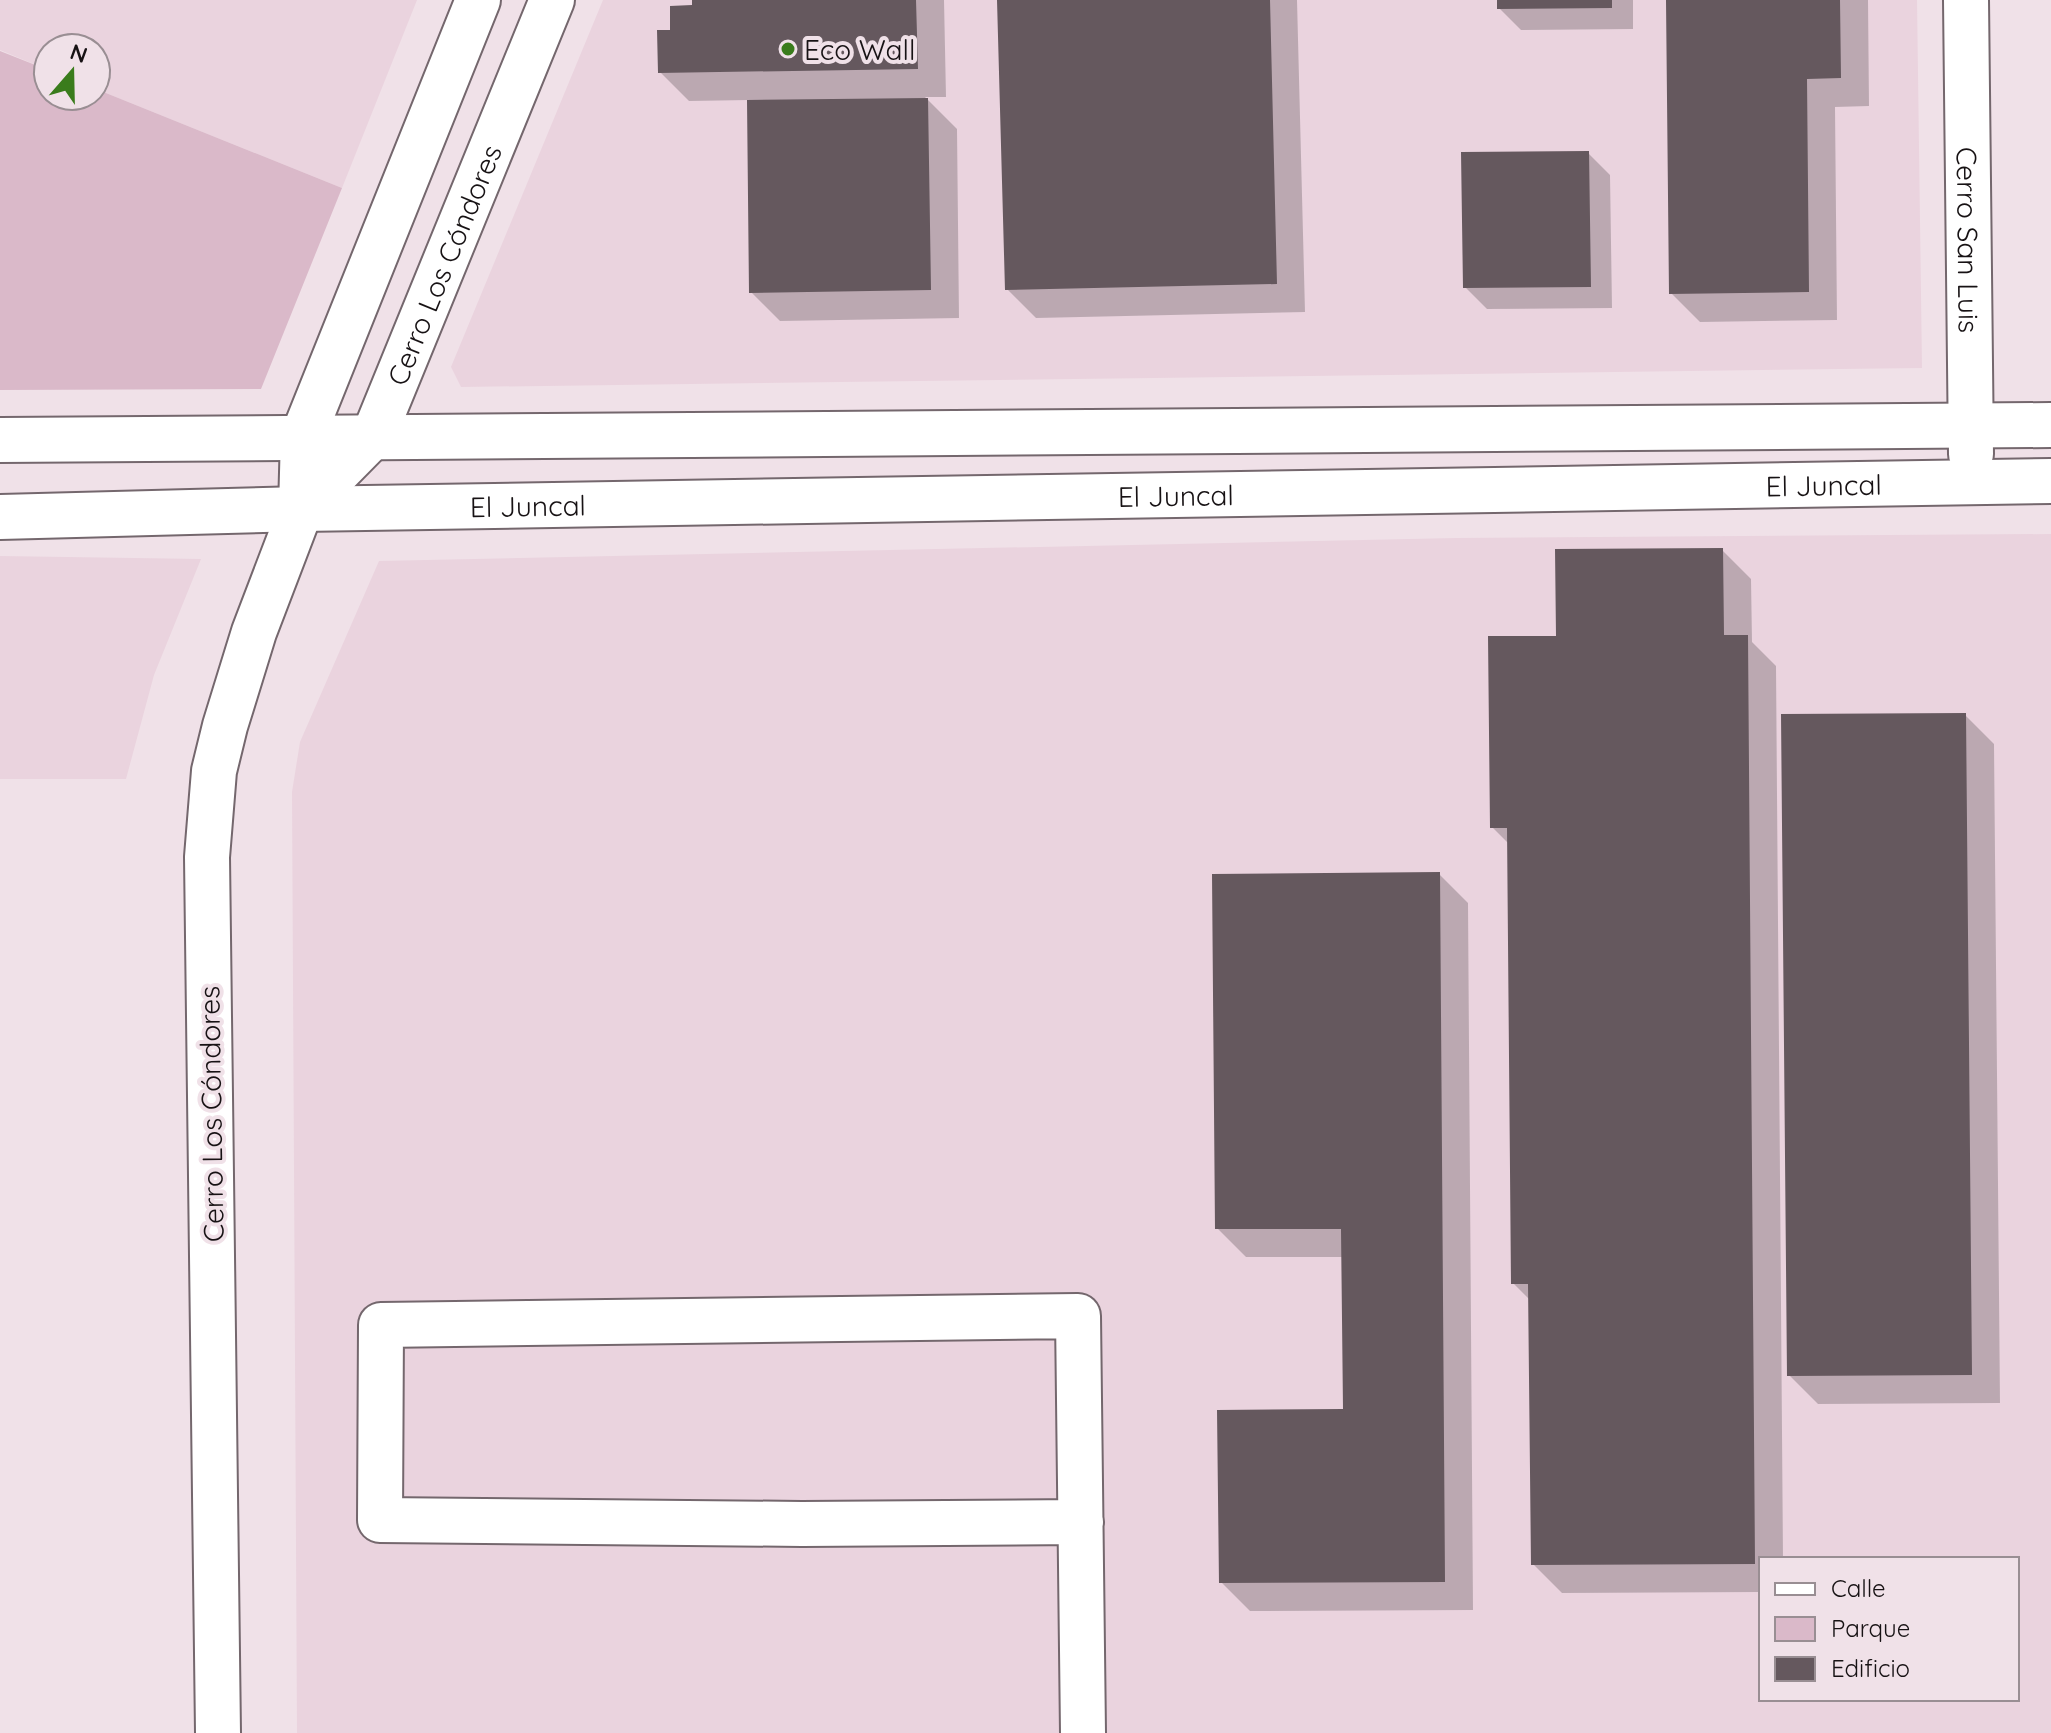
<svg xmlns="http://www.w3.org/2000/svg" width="2051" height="1733" viewBox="0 0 2051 1733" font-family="Quicksand,sans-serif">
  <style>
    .built { fill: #ead3de; fill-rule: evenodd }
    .green { fill: #dab9c9 }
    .shadow { fill: #0003 }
    .building { fill: #65585e }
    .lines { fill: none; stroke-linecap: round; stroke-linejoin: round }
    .minor-casing { stroke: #74676d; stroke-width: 48 }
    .minor { stroke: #fff; stroke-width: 44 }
    .poi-dot { fill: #3a7c1c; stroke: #f0e1e8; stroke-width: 3 }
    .labels { text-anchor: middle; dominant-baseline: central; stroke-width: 8; stroke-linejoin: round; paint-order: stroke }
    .poi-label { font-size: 28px; fill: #171214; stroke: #f0e1e8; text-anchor: start }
    .street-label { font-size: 28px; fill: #171214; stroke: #f0e1e8 }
  </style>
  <rect width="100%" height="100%" fill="#f0e1e8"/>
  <path class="built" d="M0 0H417L342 188 96 89V48H48V70L0 50Z
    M603 0H1917L1922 368 461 387 451 367Z
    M2051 534V1733H297L292 792 300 742 379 561 1456 538ZM1761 1559H2017V1699H1761Z
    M0 556 201 559 154 675 126 779H0Z"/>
  <path class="green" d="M0 51 48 70V96H96V89L342 188 261 389 0 390Z"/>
  <path class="shadow" d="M694 0H944L946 97H925L957 129 959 318 780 321 751 292 749 100 689 101 660 72 672 32 694 7Z
    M999 0H1297L1305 312 1036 318 1007 289Z
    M1499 0H1633V29L1521 30 1499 8Z
    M1668 0H1868L1869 106 1835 107 1837 320 1700 322 1671 293Z
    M1588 153 1610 175 1612 308 1487 309 1465 287Z
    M1722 550 1751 579 1752 642 1776 666 1783 1559H1761V1592L1562 1593 1533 1564 1530 1300 1513 1283 1510 845 1492 827 1558 638Z
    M1965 715 1994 744 2000 1403 1818 1404 1789 1375Z
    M1439 874 1468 903 1473 1610 1250 1611 1221 1582 1345 1411 1344 1257H1246L1217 1228Z"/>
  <path class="building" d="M692 0H916L918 69 658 73 657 30H670V6L692 5Z
    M997 0H1270L1277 284 1005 290Z
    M1497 0H1612V8L1497 9Z
    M1666 0H1840L1841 78 1807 79 1809 292 1669 294Z
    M928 98 931 290 749 293 747 100Z
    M1589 151 1591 287 1463 288 1461 152Z
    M1723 548 1724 635H1748L1755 1564 1531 1565 1528 1284H1511L1507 828H1490L1488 636H1556L1555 549Z
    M1966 713 1972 1375 1787 1376 1781 714Z
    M1440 872 1445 1582 1219 1583 1217 1410 1343 1409 1341 1229H1215L1212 874Z"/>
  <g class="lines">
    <g class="minor-casing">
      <g id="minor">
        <path id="s1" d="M1966 0 1971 454"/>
        <path d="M0 440 2051 425"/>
        <path id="s2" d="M301 509 374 435 552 0"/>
        <path id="s3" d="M0 517 301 509 2051 481"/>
        <path d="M1081 1522 802 1524 380 1520 381 1325 1078 1316 1083 1733"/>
        <path d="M218 1733 207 857 214 771 225 726 254 632 301 509 303 436 478 0"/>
      </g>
    </g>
    <use href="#minor" class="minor"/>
  </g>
  <circle class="poi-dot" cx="788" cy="49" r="8"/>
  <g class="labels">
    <g class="poi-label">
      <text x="804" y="49">Eco Wall</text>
    </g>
    <g class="street-label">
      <text stroke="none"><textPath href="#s1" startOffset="240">Cerro San Luis</textPath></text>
      <text stroke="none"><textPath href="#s2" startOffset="288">Cerro Los Cóndores</textPath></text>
      <text stroke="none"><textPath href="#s3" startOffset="1824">El Juncal</textPath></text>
      <text stroke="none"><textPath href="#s3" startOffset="1176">El Juncal</textPath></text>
      <text stroke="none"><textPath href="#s3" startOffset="528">El Juncal</textPath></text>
      <text transform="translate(211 1114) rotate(-91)">Cerro Los Cóndores</text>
    </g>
  </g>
  <rect x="1759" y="1557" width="260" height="144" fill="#f0e1e8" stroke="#998e93" stroke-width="2"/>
  <rect x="1775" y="1583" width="40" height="12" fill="#ffffff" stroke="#998e93" stroke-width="2"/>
  <text x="1831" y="1597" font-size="24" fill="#171214">Calle</text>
  <rect x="1775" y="1617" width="40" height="24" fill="#dab9c9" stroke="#998e93" stroke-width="2"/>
  <text x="1831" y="1637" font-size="24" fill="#171214">Parque</text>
  <rect x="1775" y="1657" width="40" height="24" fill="#65585e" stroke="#998e93" stroke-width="2"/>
  <text x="1831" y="1677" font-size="24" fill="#171214">Edificio</text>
  <g transform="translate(72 72) rotate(20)"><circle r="38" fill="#f0e1e8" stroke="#998e93" stroke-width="2"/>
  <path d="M0-6L14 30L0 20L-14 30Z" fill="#3a7c1c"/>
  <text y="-12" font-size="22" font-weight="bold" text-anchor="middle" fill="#171214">N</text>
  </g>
</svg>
